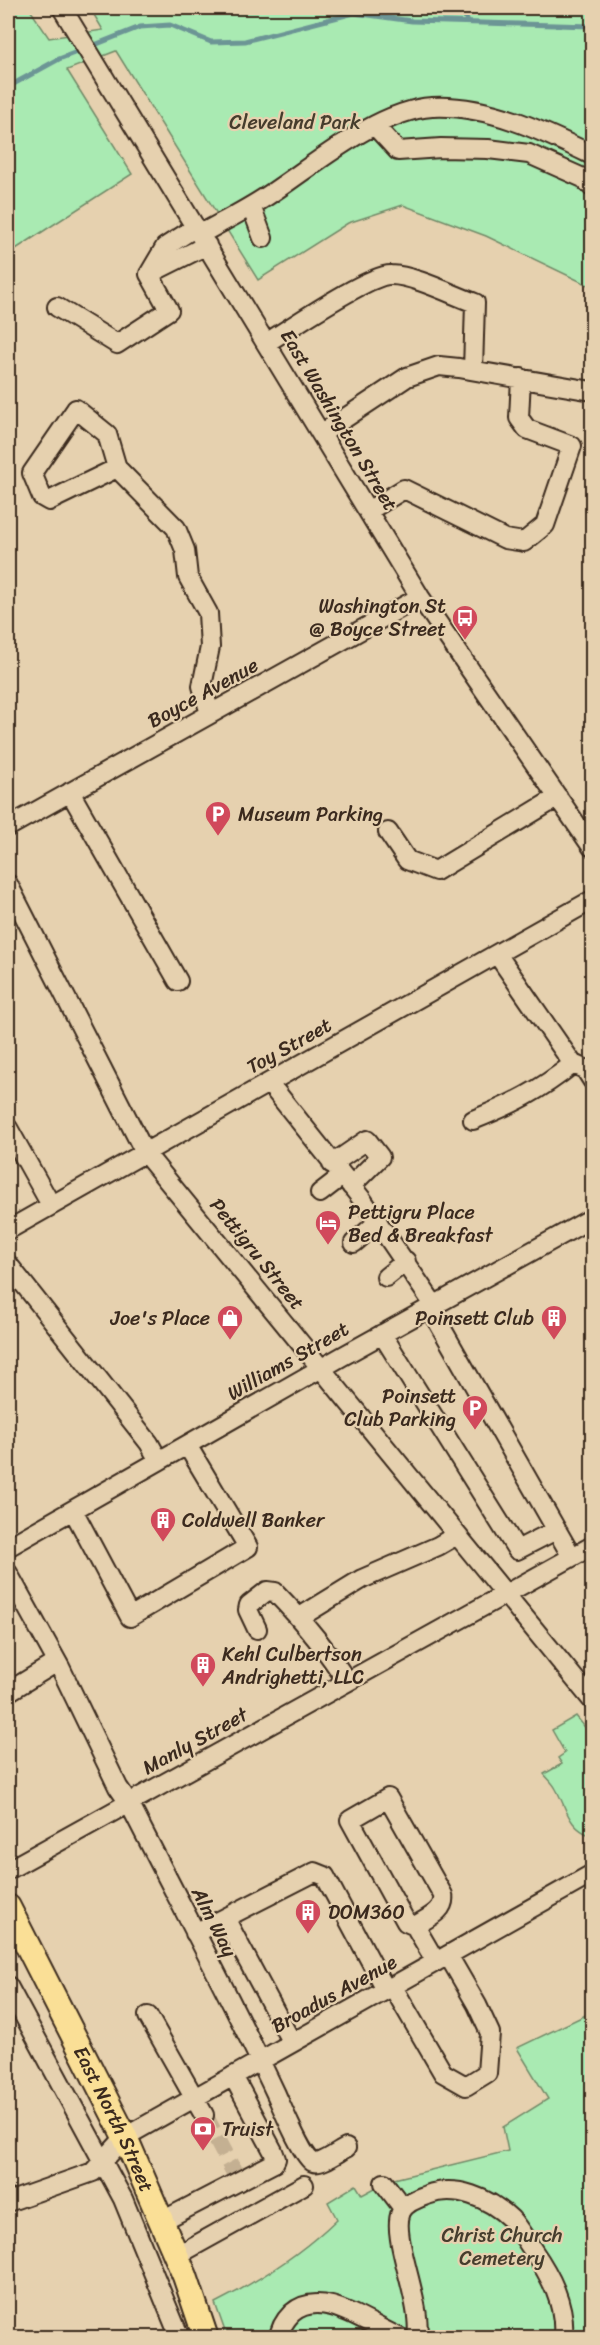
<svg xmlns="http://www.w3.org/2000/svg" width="600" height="2345" viewBox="0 0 600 2345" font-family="Sriracha,sans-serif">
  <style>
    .green { fill: #a9eab2; stroke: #728a68; stroke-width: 1.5 }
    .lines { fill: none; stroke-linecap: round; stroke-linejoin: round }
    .stream { stroke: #6c9595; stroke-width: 5 }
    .minor-tunnel { stroke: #c4b092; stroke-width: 18; stroke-dasharray: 18 9; stroke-linecap: butt }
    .minor-casing { stroke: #3b2a1e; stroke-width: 22 }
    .major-casing { stroke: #3b2a1e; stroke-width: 28 }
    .minor { stroke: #e6d1af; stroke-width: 18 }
    .major { stroke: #fadf96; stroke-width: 24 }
    .labels { text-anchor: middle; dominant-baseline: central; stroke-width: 4.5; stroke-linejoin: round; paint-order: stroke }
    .park-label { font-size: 20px; fill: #463d2d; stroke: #e6d1af }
    .street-label { font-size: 20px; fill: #3b2a1e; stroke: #e6d1af }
    .poi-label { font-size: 20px; fill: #3b2a1e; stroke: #e6d1af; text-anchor: start }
  </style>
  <rect width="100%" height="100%" fill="#e6d1af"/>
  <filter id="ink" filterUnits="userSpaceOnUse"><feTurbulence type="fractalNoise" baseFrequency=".0167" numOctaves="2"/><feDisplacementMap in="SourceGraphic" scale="12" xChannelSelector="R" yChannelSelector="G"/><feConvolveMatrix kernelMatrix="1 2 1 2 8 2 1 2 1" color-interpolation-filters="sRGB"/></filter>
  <g filter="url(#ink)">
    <path class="green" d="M8 8H29L49 38 103 30 90 8H592V287L486 236 403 205 348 223 258 280 116 51 67 70 132 174 8 254Z
      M576 1716 592 1736V1836C568 1828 567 1809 556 1789 553 1783 548 1779 544 1774L562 1764 558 1758 565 1753 552 1730Z
      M592 2012V2337H227L215 2303C259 2281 302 2253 337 2219L328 2202 356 2185 362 2195 390 2180 508 2151 503 2127 548 2099 517 2048Z"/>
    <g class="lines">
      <path class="stream" d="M462 11 468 22
        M8 87 59 59 140 27 170 25 211 42 245 41 354 13 412 21 592 26"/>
      <path class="minor-tunnel" d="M204 2115 234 2171"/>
      <g class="minor-casing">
        <path id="minor" d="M62 8 420 597 592 847
          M375 126 398 151 441 148 488 149 529 154 583 178 592 187
          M251 206 263 238
          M201 234C222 222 244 211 264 198 311 168 375 111 432 107 487 104 543 131 592 155
          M149 274 165 247 196 227
          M149 274 207 245
          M57 307 117 344 169 310 149 274
          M266 343C289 329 369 274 391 275 413 275 453 295 475 303L473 370
          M321 434 407 377 439 366 459 368 592 391
          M117 468 107 434 76 409 32 473 42 497 49 501 117 468 176 528 185 550 188 577 208 613 210 647 202 686 210 714
          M368 511 404 489 505 539 524 542 545 525 572 446 527 429 519 418 521 378
          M70 792 178 981
          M8 827 420 597
          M388 832 407 860 436 871 558 797
          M8 884 145 1153 592 1700
          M497 954 573 1064 585 1069 592 1080
          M269 1083 361 1198 434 1305
          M473 1120C513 1104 539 1091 573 1064
          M8 1128 51 1205
          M332 1164 367 1140 380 1157 351 1186
          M320 1193 342 1176
          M8 1230 592 900
          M354 1243 378 1222
          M8 1264 149 1443 159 1461
          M386 1277 406 1261
          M430 1308 572 1557
          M382 1334 517 1550 556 1530
          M73 1510 130 1617 248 1547 187 1445
          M8 1547 341 1357 592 1218
          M8 1573 60 1667 118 1787 129 1803C178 1900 230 1996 276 2094 281 2105 303 2158 313 2162 321 2165 338 2152 346 2148
          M300 1617 362 1579 438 1546 457 1535
          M257 1629 248 1610 249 1605 267 1591 275 1592C302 1620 327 1649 347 1682
          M8 1692 57 1662
          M8 1870 592 1546
          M225 1918 315 1872 325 1876 386 1990
          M415 1926C427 1918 446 1911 443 1895L388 1798 350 1820 406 1922 415 1926 436 1962
          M195 1933 225 1918 292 2043
          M8 1986 123 2199 180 2338
          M393 1987 443 2073 466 2086 487 2073 490 2033 477 2005 448 1955
          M148 2016 204 2115
          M384 2183 403 2208
          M8 2202 93 2172 125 2137 592 1874
          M162 2221 274 2163 276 2159 273 2151 233 2076
          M176 2256 304 2185
          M279 2338C280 2327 285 2320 292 2313 323 2286 371 2327 401 2338
          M417 2338C423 2302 390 2237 401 2212 405 2203 418 2198 427 2195 456 2184 489 2198 511 2219 519 2228 525 2239 532 2249 550 2275 566 2304 563 2338"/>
      </g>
      <g class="major-casing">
        <g id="major">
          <path id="s1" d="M8 1907 125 2137 185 2276 206 2338"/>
        </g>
      </g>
      <use href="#minor" class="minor"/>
      <use href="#major" class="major"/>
    </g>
  </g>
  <defs>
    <g id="bus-pin" transform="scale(1.35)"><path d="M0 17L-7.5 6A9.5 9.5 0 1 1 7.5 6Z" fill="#d1495b" stroke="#e6d1af"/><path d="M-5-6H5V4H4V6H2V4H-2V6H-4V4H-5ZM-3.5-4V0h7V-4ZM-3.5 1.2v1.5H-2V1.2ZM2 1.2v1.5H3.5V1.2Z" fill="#fff"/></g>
    <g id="parking-pin" transform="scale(1.35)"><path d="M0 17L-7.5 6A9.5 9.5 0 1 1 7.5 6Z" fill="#d1495b" stroke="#e6d1af"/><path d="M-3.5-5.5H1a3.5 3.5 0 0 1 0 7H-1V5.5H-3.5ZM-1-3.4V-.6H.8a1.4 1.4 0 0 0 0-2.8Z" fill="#fff"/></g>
    <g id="hotel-pin" transform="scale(1.35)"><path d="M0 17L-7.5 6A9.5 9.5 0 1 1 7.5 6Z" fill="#d1495b" stroke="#e6d1af"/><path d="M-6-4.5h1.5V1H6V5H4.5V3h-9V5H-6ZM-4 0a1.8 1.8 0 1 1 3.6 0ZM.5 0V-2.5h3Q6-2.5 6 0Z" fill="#fff"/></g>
    <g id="shop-pin" transform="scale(1.35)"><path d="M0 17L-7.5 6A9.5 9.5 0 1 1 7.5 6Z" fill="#d1495b" stroke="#e6d1af"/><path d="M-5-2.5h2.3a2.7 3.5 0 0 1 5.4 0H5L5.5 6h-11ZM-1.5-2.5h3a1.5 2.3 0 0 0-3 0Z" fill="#fff"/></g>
    <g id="building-pin" transform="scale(1.35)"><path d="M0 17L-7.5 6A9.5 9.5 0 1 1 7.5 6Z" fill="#d1495b" stroke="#e6d1af"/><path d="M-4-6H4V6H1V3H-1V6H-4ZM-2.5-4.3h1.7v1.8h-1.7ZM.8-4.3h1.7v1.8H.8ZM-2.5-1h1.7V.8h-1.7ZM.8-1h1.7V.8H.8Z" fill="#fff"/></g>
    <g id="bank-pin" transform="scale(1.35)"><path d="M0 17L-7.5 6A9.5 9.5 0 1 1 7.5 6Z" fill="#d1495b" stroke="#e6d1af"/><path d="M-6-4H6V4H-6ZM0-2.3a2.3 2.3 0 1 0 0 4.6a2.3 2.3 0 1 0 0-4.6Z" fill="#fff"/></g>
  </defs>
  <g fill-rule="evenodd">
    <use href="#bus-pin" x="465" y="618"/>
    <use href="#parking-pin" x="218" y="814"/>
    <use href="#hotel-pin" x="328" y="1223"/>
    <use href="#shop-pin" x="230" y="1318"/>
    <use href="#building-pin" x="554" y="1318"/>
    <use href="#parking-pin" x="475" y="1408"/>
    <use href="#building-pin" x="163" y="1520"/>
    <use href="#building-pin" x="203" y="1665"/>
    <use href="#building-pin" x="308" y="1912"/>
    <use href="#bank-pin" x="203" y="2129"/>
  </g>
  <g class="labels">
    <g class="park-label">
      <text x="295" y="122">Cleveland Park</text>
      <text x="502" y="2235">Christ Church<tspan x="502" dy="23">Cemetery</tspan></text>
    </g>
    <g class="street-label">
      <text transform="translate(339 420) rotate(59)">East Washington Street</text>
      <text transform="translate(203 693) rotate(-29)">Boyce Avenue</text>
      <text transform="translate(289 1046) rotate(-29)">Toy Street</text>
      <text transform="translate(257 1254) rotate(51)">Pettigru Street</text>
      <text transform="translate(288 1361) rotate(-30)">Williams Street</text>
      <text transform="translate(195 1741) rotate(-29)">Manly Street</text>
      <text transform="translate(214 1922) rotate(63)">Alm Way</text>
      <text transform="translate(334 1994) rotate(-29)">Broadus Avenue</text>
      <text stroke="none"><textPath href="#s1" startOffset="237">East North Street</textPath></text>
    </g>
    <g class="poi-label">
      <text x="446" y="606" text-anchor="end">Washington St<tspan x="446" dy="23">@ Boyce Street</tspan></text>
      <text x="238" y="814">Museum Parking</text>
      <text x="348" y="1212">Pettigru Place<tspan x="348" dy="23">Bed &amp; Breakfast</tspan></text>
      <text x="210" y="1318" text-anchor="end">Joe's Place</text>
      <text x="534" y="1318" text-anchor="end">Poinsett Club</text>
      <text x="456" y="1396" text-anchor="end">Poinsett<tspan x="456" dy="23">Club Parking</tspan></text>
      <text x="182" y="1520">Coldwell Banker</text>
      <text x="222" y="1654">Kehl Culbertson<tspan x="222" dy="23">Andrighetti, LLC</tspan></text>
      <text x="328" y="1912">DOM360</text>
      <text x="222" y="2129">Truist</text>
    </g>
  </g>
  <rect width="600" height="2345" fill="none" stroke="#e6d1af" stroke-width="30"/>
  <rect x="15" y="15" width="570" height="2315" fill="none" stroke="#3b2a1e" stroke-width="2" filter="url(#ink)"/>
</svg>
